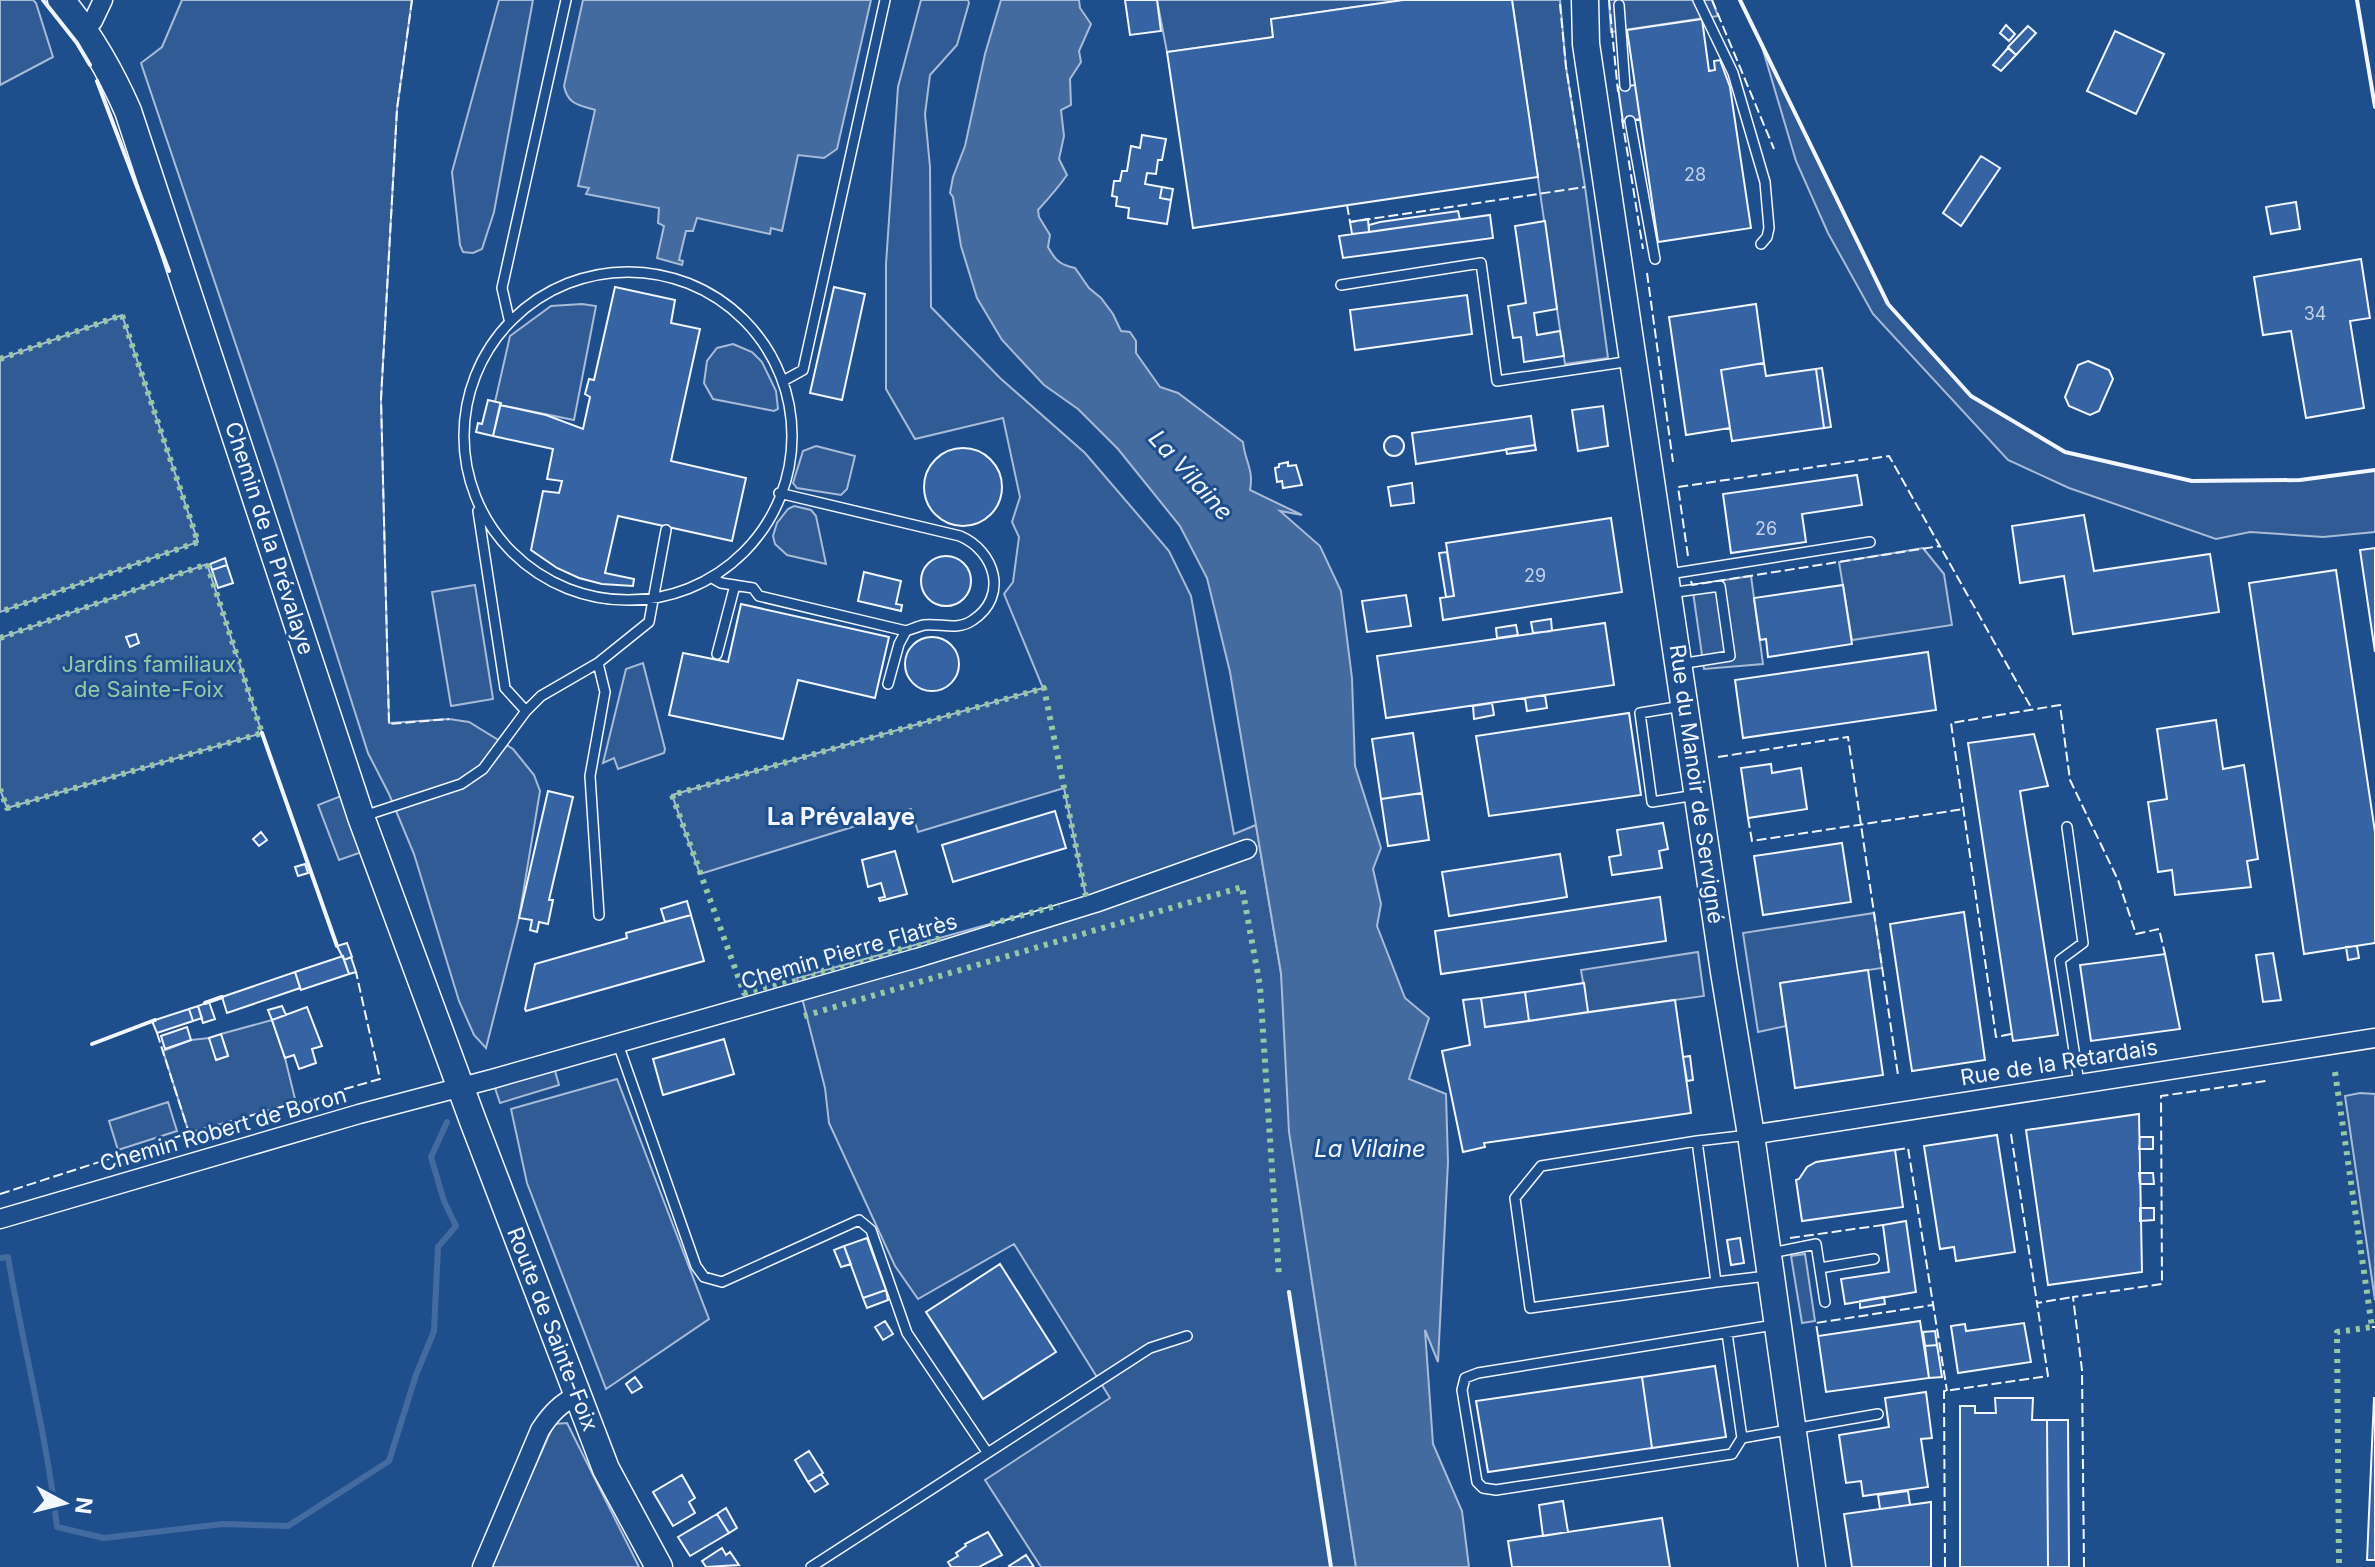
<svg xmlns="http://www.w3.org/2000/svg" width="2375" height="1567" viewBox="0 0 2375 1567" font-family="Inter,sans-serif">
  <style>
    .built { fill: #305b95; stroke: #a8bbd7; stroke-width: 2 }
    .water { fill: #446ba0; stroke: #a8bbd7; stroke-width: 2 }
    .lines { fill: none; stroke-linecap: round; stroke-linejoin: round }
    .stream { stroke: #446ba0; stroke-width: 6 }
    .building { fill: #3563a3; stroke: #f2f6ff; stroke-width: 2 }
    .lane-casing { stroke: #f2f6ff; stroke-width: 12 }
    .street-casing { stroke: #f2f6ff; stroke-width: 21 }
    .secondary-casing { stroke: #f2f6ff; stroke-width: 29 }
    .lane { stroke: #1f4e8c; stroke-width: 9 }
    .street { stroke: #1f4e8c; stroke-width: 18 }
    .secondary { stroke: #1f4e8c; stroke-width: 26 }
    .hedge { stroke: #97c8a6; stroke-width: 6; stroke-dasharray: 4 6; stroke-linecap: butt }
    .fence { stroke: #f2f6ff; stroke-width: 2; stroke-dasharray: 10 4; stroke-linecap: butt }
    .wall { stroke: #f2f6ff; stroke-width: 4 }
    .labels { text-anchor: middle; dominant-baseline: central; stroke-width: 6; stroke-linejoin: round; paint-order: stroke }
    .number-label { font-size: 18px; fill: #c3d1e8 }
    .street-label { font-size: 22px; fill: #f2f6ff; stroke: #1f4e8c }
    .park-label { font-size: 22px; fill: #97c8a6; stroke: #1f4e8c }
    .water-label { font-size: 24px; font-style: italic; fill: #f2f6ff; stroke: #1f4e8c }
    .neighbourhood-label { font-size: 24px; font-weight: bold; fill: #f2f6ff; stroke: #1f4e8c }
  </style>
  <rect width="100%" height="100%" fill="#1f4e8c"/>
  <path class="built" d="M0 0H33L36 3 53 57 0 85Z
    M182 0H412L397 109 381 399 389 723 449 719 469 722 513 749 534 775 540 791 519 918 486 1048 474 1035 459 1001 414 854 389 794 368 753 277 467 141 63 162 47Z
    M499 0H533L494 212 482 249 473 253 463 252 460 245 452 172Z
    M921 0H968L969 3 957 45 930 75 925 114 930 167 931 307 1000 378 1085 453 1169 551 1191 596 1234 834 1256 825 1281 973 1311 1274 1356 1567H1041L985 1480 1110 1398 1014 1244 918 1299 895 1266 829 1123 825 1088 797 978 1086 897 1064 788 918 832 911 809 700 874 672 795 1043 688 1004 594 1013 582 1019 537 1012 522 1020 497 1003 418 915 439 886 389V264L898 87Z
    M1157 0H1403L1271 19 1273 37 1167 52Z
    M1512 0H1560L1566 67 1585 187 1608 358 1565 364Z
    M1609 0H1712L1718 16 1611 32Z
    M1760 40 1888 304 1971 396 2065 452 2192 481 2300 480 2375 470V532L2323 537 2250 532 2216 539 2069 488 2008 460 1873 314 1828 233 1796 161Z
    M582 304 596 306 574 420 500 405 495 402 510 336 551 306Z
    M122 315 198 542 0 612V359Z
    M733 344 752 352 762 362 776 391 778 409 774 411 713 399 704 383 707 361 717 348Z
    M816 446 855 456 847 489 841 495 797 488 793 483 803 451Z
    M794 506 811 510 816 516 826 564 787 555 775 544 773 536 777 523 788 509Z
    M1923 548 1944 574 1952 625 1852 640 1839 562Z
    M207 564 262 733 7 808 0 789V638Z
    M1751 576 1763 664 1704 669 1692 585Z
    M475 585 493 699 451 706 432 592Z
    M643 663 665 749 664 753 618 769 614 758 603 763 626 669Z
    M341 796 362 852 339 860 318 805Z
    M1874 913 1882 968 1780 983 1786 1026 1758 1032 1743 933Z
    M1698 952 1704 996 1588 1012 1581 970Z
    M272 1020 285 1058 296 1103 189 1133 163 1051 191 1040 209 1038 217 1060 228 1055 221 1034Z
    M552 1060 559 1085 500 1103 492 1079Z
    M617 1079 709 1319 606 1389 527 1183 511 1109Z
    M2360 1093 2375 1094V1300L2345 1096Z
    M168 1102 177 1131 118 1150 109 1121Z
    M1805 1254 1815 1321 1802 1323 1791 1256Z
    M567 1423 639 1567H490L554 1424Z"/>
  <path class="water" d="M583 0H871L837 149 824 158 798 155 782 231 771 228 770 234 697 218 693 231H686L679 260 683 261 682 265 657 258 664 226 658 223 659 208 586 194 589 188 578 186 595 110C579 105 568 105 564 86Z
    M1001 0H1079L1080 8 1091 24 1079 51 1081 62 1070 79 1071 105 1061 110 1064 136 1059 159 1067 175C1058 188 1049 198 1038 210L1039 217 1050 235 1048 247C1055 260 1060 265 1075 268L1089 288 1101 298 1113 314 1121 331 1130 332 1136 341V353L1160 387 1178 393 1243 442C1245 462 1254 469 1250 490L1302 515 1280 511 1320 546 1341 591 1352 678 1355 766 1381 848 1373 869 1381 904 1377 926 1405 998 1429 1018 1409 1079 1446 1094 1448 1162 1438 1362 1425 1330 1433 1444 1462 1511 1469 1567H1356L1289 1132 1281 973 1230 672 1207 578 1180 526 1118 449 1078 409 1044 385 1002 340 977 298 961 246 953 197 950 193 953 177 965 146 985 54Z"/>
  <g class="lines">
    <path class="stream" d="M0 1258 8 1257C23 1347 47 1436 57 1527L104 1538 223 1524 288 1526 389 1461 416 1375 434 1331 438 1247 456 1226 444 1201 431 1157 447 1122"/>
  </g>
  <path class="building" d="M1125 0H1157L1161 31 1130 35Z
    M1403 0H1512L1538 177 1193 228 1167 52 1273 37 1271 19Z
    M1702 19 1709 71 1715 70 1714 61 1720 60 1730 87 1751 228 1658 242 1627 30Z
    M2006 25 2015 34 2009 41 2000 33Z
    M2028 26 2036 33 2016 55 2008 47Z
    M2115 31 2164 54 2136 114 2087 91Z
    M2008 48 2016 55 2001 71 1993 65Z
    M1635 85 1640 119 1623 122 1618 87Z
    M1142 135 1166 139 1162 160H1158L1156 174 1147 173 1145 184 1162 187 1160 198 1171 200 1167 224 1128 218 1129 208 1116 206 1117 197 1112 196 1114 181H1120L1122 171H1127L1131 146 1140 148Z
    M1981 156 2000 168 1961 226 1943 213Z
    M1162 187 1173 189 1171 200 1160 198Z
    M2296 202 2300 229 2271 234 2266 207Z
    M1458 211 1460 219 1369 232V225L1380 222Z
    M1490 215 1493 238 1343 258 1339 236Z
    M1368 219 1369 232 1352 234 1350 222Z
    M1545 221 1557 309 1534 313 1537 335 1560 331 1564 356 1524 362 1521 337 1513 338 1508 306 1526 303 1515 226Z
    M2361 259 2370 318 2350 321 2364 408 2306 418 2291 331 2263 335 2254 277Z
    M615 287 675 300 671 323 700 329 671 461 746 478 732 541 618 516 605 573 634 579 633 586 602 584 579 578 557 568 531 550 543 491 559 493 562 481 547 479 553 449 493 436 500 405 546 415 583 429 590 397 585 394 589 379 594 380Z
    M834 287 865 294 842 400 810 393Z
    M1467 295 1472 334 1355 350 1350 310Z
    M1756 304 1764 363 1721 370 1730 428 1686 435 1669 317Z
    M2088 361 2109 370 2113 379 2099 411 2090 415 2069 406 2065 397 2078 365Z
    M1764 363 1766 376 1816 369 1824 428 1732 441 1721 370Z
    M1822 368 1831 427 1824 428 1816 369Z
    M488 400 501 403 493 436 476 432 478 423 482 424Z
    M1603 406 1608 446 1578 451 1572 410Z
    M1531 416 1535 445 1416 464 1412 433Z
    M1384 446a10 10 0 1 1 20 0a10 10 0 1 1-20 0Z
    M1535 445 1536 450 1507 454 1506 449Z
    M924 487a39 39 0 1 1 78 0a39 39 0 1 1-78 0Z
    M1288 462V466L1296 465 1302 485 1283 488 1282 481 1277 482 1275 468 1279 467V464Z
    M1857 475 1862 505 1802 514 1806 542 1731 553 1723 494Z
    M1412 483 1414 503 1391 506 1388 487Z
    M2084 515 2094 571 2210 554 2219 612 2073 634 2064 576 2020 583 2012 526Z
    M1611 518 1622 592 1443 620 1440 598 1454 596 1446 543Z
    M2375 548V652L2360 550Z
    M1447 552 1454 596 1446 597 1439 553Z
    M921 581a25 25 0 1 1 50 0a25 25 0 1 1-50 0Z
    M225 558 227 565 212 570 210 564Z
    M227 565 233 583 218 588 212 570Z
    M2336 570 2375 832V943L2304 954 2249 583Z
    M864 572 901 581 896 604 902 605 901 611 858 601Z
    M1843 585 1852 644 1768 657 1766 639 1760 640 1754 598Z
    M1406 595 1411 626 1367 632 1362 601Z
    M741 604 889 637 875 698 798 680 783 739 669 715 683 653 728 662Z
    M1551 619 1552 631 1533 633 1531 622Z
    M1605 623 1614 685 1386 718 1377 656Z
    M1516 625 1518 635 1497 638 1496 628Z
    M136 634 139 643 130 647 126 637Z
    M905 664a27 27 0 1 1 54 0a27 27 0 1 1-54 0Z
    M1928 652 1936 710 1743 738 1735 680Z
    M1545 695 1547 708 1527 711 1525 698Z
    M1492 703 1494 715 1474 719 1473 706Z
    M1629 713 1641 795 1489 816 1476 736Z
    M2216 720 2223 769 2244 765 2258 859 2247 861 2251 887 2175 895 2172 870 2158 872 2148 802 2167 799 2157 729Z
    M1413 733 1422 793 1381 799 1372 739Z
    M2034 734 2048 786 2020 791 2058 1035 2013 1041 1968 743Z
    M1771 764 1772 773 1801 768 1807 809 1748 818 1741 768Z
    M548 791 573 797 549 900H553L548 924 539 922 537 932 530 930 532 920 519 918Z
    M1422 793 1429 840 1388 846 1381 799Z
    M1055 811 1066 848 953 882 942 845Z
    M1663 823 1668 849 1659 851 1662 868 1612 875 1609 857 1621 855 1617 830Z
    M261 832 267 840 259 846 253 839Z
    M1842 843 1851 902 1763 915 1754 856Z
    M895 851 907 894 880 901 879 898 885 897 881 883 868 887 862 860Z
    M1560 854 1567 897 1449 916 1442 872Z
    M305 864 308 873 298 876 295 867Z
    M1660 897 1666 941 1441 974 1435 931Z
    M687 901 691 915 665 922 661 909Z
    M1964 912 1985 1060 1912 1071 1890 924Z
    M691 915 704 961 526 1011 525 1009 535 964 627 938 626 933Z
    M347 943 352 957 344 960 337 946Z
    M2357 946 2359 958 2348 960 2346 947Z
    M2273 953 2281 1000 2263 1002 2256 955Z
    M2165 954 2180 1029 2091 1041 2080 965Z
    M343 956 349 974 301 990 295 972Z
    M351 957 356 972 349 974 344 960Z
    M1868 970 1883 1075 1795 1088 1780 983Z
    M295 972 300 988 227 1013 222 997Z
    M1584 983 1588 1012 1529 1021 1525 992Z
    M1525 992 1529 1021 1485 1027 1481 998Z
    M1481 998 1485 1027 1675 1000 1691 1113 1484 1143 1485 1147 1463 1152 1442 1051 1470 1045 1463 1000Z
    M209 1002 215 1019 203 1023 198 1006Z
    M198 1006 202 1018 193 1021 189 1009Z
    M282 1006 286 1015 272 1020 268 1010Z
    M307 1007 322 1046 312 1049 316 1063 299 1069 294 1055 285 1058 272 1020Z
    M189 1009 193 1021 157 1033 152 1021Z
    M187 1027 191 1040 165 1049 161 1036Z
    M221 1034 228 1056 216 1060 209 1038Z
    M724 1039 734 1074 663 1095 653 1059Z
    M1690 1056 1693 1080 1687 1081 1683 1057Z
    M2139 1114 2142 1272 2048 1285 2026 1130Z
    M1997 1135 2015 1252 1956 1261 1954 1247 1940 1249 1924 1146Z
    M2140 1137H2153V1149H2139Z
    M1895 1150 1903 1207 1802 1221 1796 1180 1799 1179 1807 1167 1816 1162Z
    M2139 1173H2153L2154 1184H2140Z
    M2140 1208H2154V1220L2140 1221Z
    M1906 1221 1916 1292 1845 1304 1841 1279 1889 1272 1883 1225Z
    M867 1238 886 1290 863 1298 844 1246Z
    M1740 1238 1744 1263 1731 1265 1727 1240Z
    M844 1246 851 1264 841 1267 834 1250Z
    M1000 1264 1056 1352 983 1399 926 1312Z
    M886 1290 888 1300 867 1308 863 1298Z
    M1884 1297 1885 1304 1860 1308V1301Z
    M885 1321 893 1334 883 1340 875 1327Z
    M1920 1321 1929 1378 1826 1392 1818 1336Z
    M2024 1323 2031 1362 1958 1373 1951 1326 1965 1324 1966 1331Z
    M1935 1331 1937 1345 1925 1346 1923 1332Z
    M1937 1345 1942 1377 1929 1378 1925 1346Z
    M1715 1366 1726 1437 1652 1448 1642 1377Z
    M635 1377 642 1387 632 1393 626 1384Z
    M1642 1377 1652 1448 1488 1472 1476 1401Z
    M1926 1392 1932 1438 1921 1439 1928 1487 1863 1496 1861 1481 1846 1483 1839 1435 1889 1427 1885 1398Z
    M1995 1398H2033L2032 1420H2047L2048 1567H1960V1406H1975V1413H1996Z
    M2374 1398H2375V1560H2367Z
    M2047 1420H2068L2069 1567H2048Z
    M809 1451 823 1473 808 1482 795 1460Z
    M821 1474 828 1484 815 1492 808 1482Z
    M682 1475 695 1498 689 1502 695 1513 673 1526 653 1492Z
    M1908 1491 1910 1505 1880 1509 1878 1495Z
    M1563 1501 1568 1532 1543 1536 1539 1505Z
    M1931 1502V1567H1852L1844 1514Z
    M726 1508 737 1528 729 1533 717 1514Z
    M717 1514 729 1533 690 1556 678 1537Z
    M1662 1518 1670 1567H1512L1508 1541Z
    M988 1532 1002 1555 979 1567H951L948 1562 958 1556 956 1553 966 1546 965 1544Z
    M722 1548 726 1555 730 1552 739 1565 706 1567 702 1561Z
    M1026 1555 1034 1567H1010L1009 1566Z"/>
  <g class="lines">
    <g class="lane-casing">
      <path id="lane" d="M1698 0 1733 73 1765 182 1769 228 1767 237 1761 244
        M1619 5 1625 86
        M1630 121 1655 259
        M464 436a164 164 0 1 1 328 0a164 164 0 1 1-328 0Z
        M1341 285 1481 263 1497 381 1631 361
        M509 319 502 288 566 0
        M783 381 803 370 885 0
        M779 493 960 536C995 551 1009 596 973 620 958 631 941 623 924 625 919 626 912 629 906 631L899 644 888 684
        M478 511 505 688 526 711
        M1669 574 1870 542
        M714 579 721 583 753 588 759 596 906 631
        M1669 593 1720 586 1730 656 1680 664
        M717 654 735 585
        M598 663 605 692 590 776 599 915
        M1682 706 1640 713 1652 802 1696 795
        M364 816 461 784 483 769 526 711 541 696 598 663 649 622 666 530
        M2067 827 2083 943 2060 960 2079 1083
        M617 1041 696 1266 704 1277 722 1282 859 1220 871 1230 907 1333 987 1452
        M1749 1135 1697 1141 1716 1282 1767 1276
        M1697 1141 1541 1166 1515 1198 1530 1308 1716 1282
        M1771 1253 1816 1244 1825 1302
        M1820 1268 1874 1259
        M1774 1325 1478 1373 1465 1378 1462 1390 1477 1482 1483 1488 1496 1490 1732 1454 1742 1438 1878 1414
        M1727 1333 1742 1438
        M811 1567 1150 1348 1187 1336"/>
    </g>
    <g class="street-casing">
      <path id="street" d="M85 29 93 21 103 0
        M1751 1135 2375 1038
        M0 1219 359 1114 492 1079 917 958 1095 903 1247 849
        M482 1567 540 1430C551 1413 561 1403 579 1394"/>
    </g>
    <g class="secondary-casing">
      <path id="secondary" d="M61 0C90 35 110 70 128 111L361 817 473 1121 606 1469 659 1567
        M1585 0 1586 44 1724 972 1751 1135 1812 1567"/>
    </g>
    <use href="#lane" class="lane"/>
    <use href="#street" class="street"/>
    <use href="#secondary" class="secondary"/>
    <path class="hedge" d="M0 359 122 315 198 542 0 612
      M0 638 207 564 262 733 7 808 0 789
      M991 924 1059 905
      M940 938 744 993 672 795 1044 688 1086 897 1081 898
      M804 1016 1242 887 1260 986 1279 1276
      M2335 1072 2372 1327 2337 1332 2339 1567"/>
    <path class="fence" d="M412 0 397 109 381 399 389 724 449 719
      M1609 0 1618 92
      M1712 0 1774 149
      M1560 4 1566 67 1579 148
      M1622 119 1643 249
      M1347 205 1350 222 1585 187
      M1647 273 1673 462
      M1688 556 1678 487 1889 456 2032 709
      M1691 581 1692 585 1940 546
      M1718 757 1848 737 1898 1075
      M1748 818 1752 841 1964 809
      M157 1033 189 1133 380 1079 356 972
      M2011 1034 1996 1037 1951 723 2060 705 2070 780 2118 880 2136 934 2159 929 2165 954
      M2011 1134 2037 1303
      M1895 1150 1908 1148 1947 1391
      M0 1194 189 1133
      M1790 1238 1883 1225
      M2372 1327H2375
      M1818 1336 1816 1323 1933 1305
      M1945 1567 1944 1391 2048 1376 2037 1303 2073 1297
      M2084 1567 2082 1370 2073 1297 2162 1284 2161 1096 2266 1081"/>
    <path class="wall" d="M43 0 77 43 90 65
      M1740 0 1888 304 1971 396 2065 452 2192 481 2300 480 2375 470
      M2357 0 2375 107
      M97 81 169 271
      M262 733 337 946
      M205 1003 222 997
      M92 1044 155 1020
      M1289 1292 1331 1567"/>
  </g>
  <g class="labels">
    <g class="number-label">
      <text x="1695" y="174">28</text>
      <text x="2315" y="313">34</text>
      <text x="1766" y="528">26</text>
      <text x="1535" y="575">29</text>
    </g>
    <g class="street-label">
      <text transform="translate(270 538) rotate(72)">Chemin de la Prévalaye</text>
      <text transform="translate(1697 784) rotate(82)">Rue du Manoir de Servigné</text>
      <text transform="translate(849 951) rotate(-16)">Chemin Pierre Flatrès</text>
      <text transform="translate(2059 1062) rotate(-9)">Rue de la Retardais</text>
      <text transform="translate(223 1129) rotate(-16)">Chemin Robert de Boron</text>
      <text transform="translate(553 1329) rotate(69)">Route de Sainte-Foix</text>
    </g>
    <g class="park-label">
      <text x="149" y="664">Jardins familiaux<tspan x="149" dy="25">de Sainte-Foix</tspan></text>
    </g>
    <g class="water-label">
      <text transform="translate(1191 475) rotate(48)">La Vilaine</text>
      <text x="1370" y="1148">La Vilaine</text>
    </g>
    <g class="neighbourhood-label">
      <text x="841" y="816">La Prévalaye</text>
    </g>
  </g>
  <g transform="translate(64 1503) rotate(97)" stroke="#1f4e8c" stroke-width="6" paint-order="stroke">
  <path d="M0-6L14 30L0 20L-14 30Z" fill="#f2f6ff"/>
  <text y="-12" font-size="22" font-weight="bold" text-anchor="middle" fill="#f2f6ff">N</text>
  </g>
</svg>
